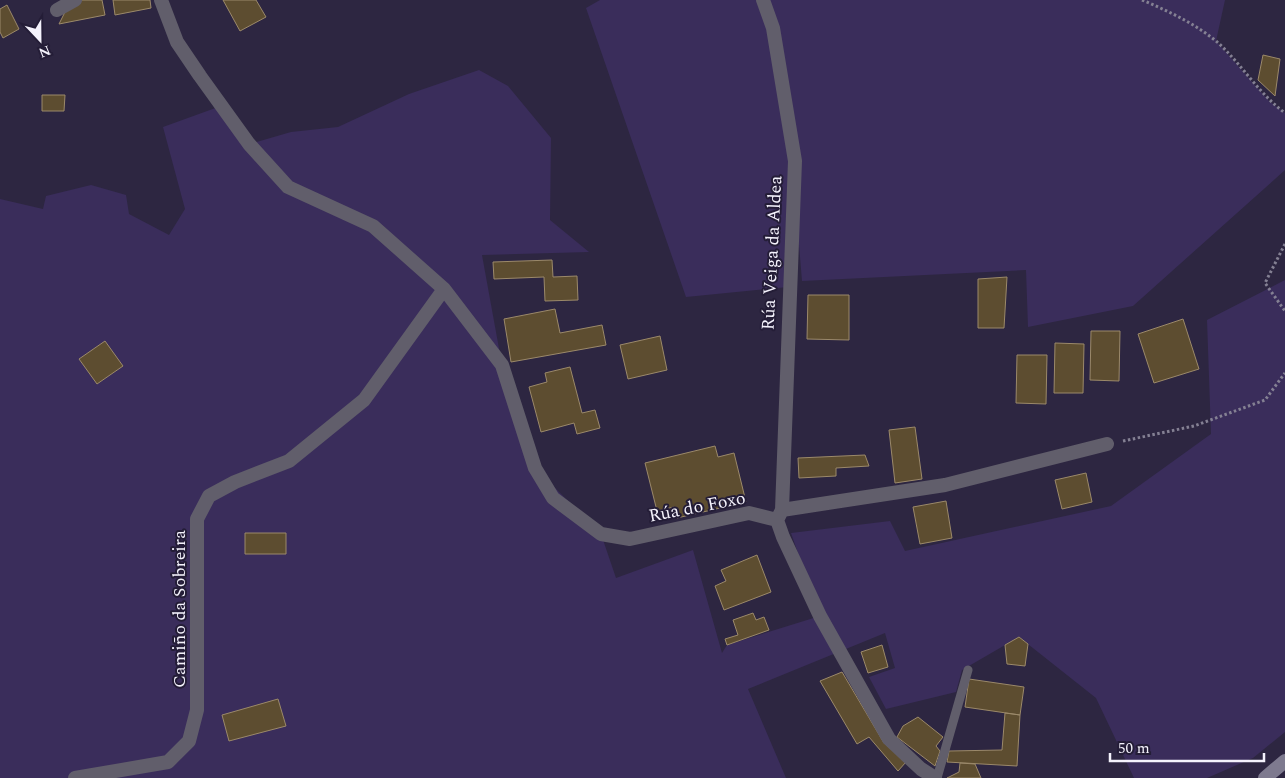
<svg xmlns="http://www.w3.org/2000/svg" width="1285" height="778" viewBox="0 0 1285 778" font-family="Spectral,serif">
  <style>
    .green { fill: #3a2d5b }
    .building { fill: #5d4d30; stroke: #9b896a }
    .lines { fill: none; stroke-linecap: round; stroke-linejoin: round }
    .path { stroke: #848093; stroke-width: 3; stroke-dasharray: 2.5 2.5; stroke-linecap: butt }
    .service { stroke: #615e6b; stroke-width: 9 }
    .minor { stroke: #615e6b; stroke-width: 14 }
    .secondary { stroke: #7e7a8f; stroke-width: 14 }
    .labels { text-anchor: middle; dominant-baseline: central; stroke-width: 4; stroke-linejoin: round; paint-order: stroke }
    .street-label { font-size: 18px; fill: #f4f2fc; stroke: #241d37 }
  </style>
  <rect width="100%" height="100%" fill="#2d2641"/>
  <path class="green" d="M600 0H1225L1216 41 1269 101 1285 113V170L1133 306 1028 327 1026 270 802 281 794 184 788 287 686 297 586 8Z
    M479 70 508 86 551 138 550 220 589 252 482 255 502 365 535 468 601 534 616 578 693 550 722 653 727 645 820 616 791 533 890 521 905 551 1111 506 1211 434 1207 320 1285 280V732L1253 758 1207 778H1134L1096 698 1019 637 962 670 956 692 886 709 869 677 895 668 885 633 748 689 786 778H0V199L43 209 46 196 91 185 126 195 129 214 169 235 185 209 163 127 221 106 250 144 291 132 338 127 409 94Z"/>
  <path class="building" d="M82 0H102L105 15 59 24 66 10Z
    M113 0H150L151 8 115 15Z
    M223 0H256L266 17 240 31Z
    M7 5 19 29 3 38 0 32V9Z
    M1263 55 1280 59 1275 96 1258 80Z
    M42 95H65L64 111H42Z
    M552 260 553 277 577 276 578 300 545 301 544 277 494 279 493 262Z
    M1007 277 1004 328H978V279Z
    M808 295H849V340L807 339Z
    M555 309 560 333 602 325 606 345 511 362 504 319Z
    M1183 319 1199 369 1154 383 1138 334Z
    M1091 331H1120L1119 381 1090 380Z
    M660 336 667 370 628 379 620 345Z
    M105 341 123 366 97 384 79 359Z
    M1055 343 1084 344 1083 393H1054Z
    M1017 355H1047L1046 404 1016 403Z
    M570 367 582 413 595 410 600 428 577 434 574 423 541 432 529 387 547 382 545 373Z
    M915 427 922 479 895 483 889 430Z
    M715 446 718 457 734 453 746 502 677 518 674 507 657 511 645 463Z
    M865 455 869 466 836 468V476L799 478 798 458Z
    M1086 473 1092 502 1062 509 1055 480Z
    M946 501 952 538 920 544 913 507Z
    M245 533H286V554H245Z
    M757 555 771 592 724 610 715 586 726 581 721 570Z
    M753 613 756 620 764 617 769 630 727 645 725 639 738 635 733 620Z
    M1019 637 1028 644 1025 666 1007 664 1005 645Z
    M882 645 888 667 868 673 861 652Z
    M842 672 884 743 906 762 898 771 869 737 857 744 820 681Z
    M969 679 1024 687 1020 715 965 707Z
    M278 699 286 726 229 741 222 715Z
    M1005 713 1020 715 1017 766 947 762 949 751 1002 750Z
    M918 717 943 737 936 746 940 751 935 766 897 737 903 726Z
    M960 763 975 764 981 778H947L959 772Z"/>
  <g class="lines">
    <path class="path" d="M1142 0C1168 11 1194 23 1216 41 1241 63 1258 93 1285 113
      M1285 244 1265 283 1285 311
      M1123 441 1194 426 1265 400 1285 373"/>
    <path class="service" d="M937 778 968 670"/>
    <path class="minor" d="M161 0 177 42 200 76 249 144 288 187 373 226 444 289 502 365 535 468 553 498 601 534 630 539 749 513 777 520
      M763 0 773 28 795 161 782 510 777 520
      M57 10 75 0
      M782 510 945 485 1107 444
      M777 520 783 537 820 616 889 739 921 769 935 778
      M75 778 168 762 189 741 197 710V519L209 496 235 482 289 461 364 400 444 289"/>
    <path class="secondary" d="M1265 778 1285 761"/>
  </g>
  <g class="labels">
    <g class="street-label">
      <text transform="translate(772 253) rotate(-87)">Rúa Veiga da Aldea</text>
      <text transform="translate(697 507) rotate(-11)">Rúa do Foxo</text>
      <text transform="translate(179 609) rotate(-90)">Camiño da Sobreira</text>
    </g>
  </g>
  <g transform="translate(40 40) rotate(158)" stroke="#241d37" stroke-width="4" paint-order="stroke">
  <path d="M0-4L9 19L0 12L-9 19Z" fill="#f4f2fc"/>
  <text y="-8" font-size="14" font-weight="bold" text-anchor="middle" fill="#f4f2fc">N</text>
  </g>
  <path d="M1110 753v8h154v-8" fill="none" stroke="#f4f2fc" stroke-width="2.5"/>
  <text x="1118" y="753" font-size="15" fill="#f4f2fc" stroke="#241d37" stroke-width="4" paint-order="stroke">50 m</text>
</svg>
